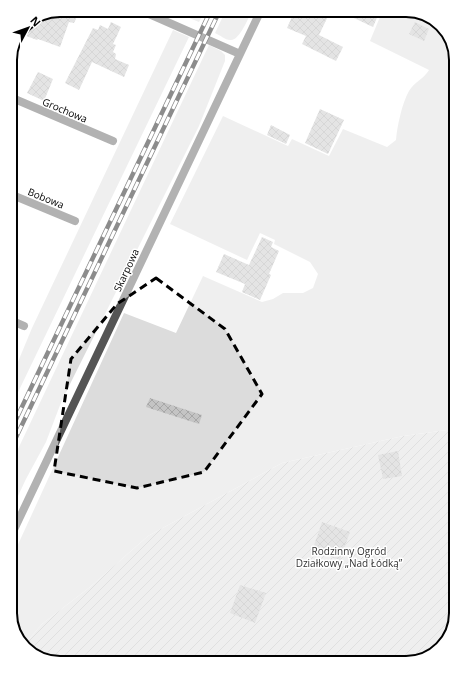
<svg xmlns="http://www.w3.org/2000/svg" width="466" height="673" viewBox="0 0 466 673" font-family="'Open Sans',sans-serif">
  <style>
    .grass { fill: #dcdcdc }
    .garden { fill: url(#garden-furrows) }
    .building { fill: url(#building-cross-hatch) }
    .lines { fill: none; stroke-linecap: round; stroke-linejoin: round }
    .street { stroke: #555; stroke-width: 8 }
    .rail-casing { stroke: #000; stroke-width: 4.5 }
    .rail { stroke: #fff; stroke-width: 3; stroke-dasharray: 9; stroke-linecap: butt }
    .marked { fill: none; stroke: #000; stroke-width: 3; stroke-dasharray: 8 5; stroke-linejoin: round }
    .labels { text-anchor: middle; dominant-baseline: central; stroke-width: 3; stroke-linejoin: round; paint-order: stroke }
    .street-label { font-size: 10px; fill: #000; stroke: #fff }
    .park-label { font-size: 10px; fill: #333; stroke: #fff }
    .rim { fill: none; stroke: #000; stroke-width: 2 }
  </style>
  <defs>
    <pattern id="garden-furrows" width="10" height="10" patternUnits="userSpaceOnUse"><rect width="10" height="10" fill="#dcdcdc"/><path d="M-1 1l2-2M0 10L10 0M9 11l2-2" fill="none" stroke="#bbb"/></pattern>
    <pattern id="building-cross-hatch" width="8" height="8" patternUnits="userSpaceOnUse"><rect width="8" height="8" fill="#c4c4c4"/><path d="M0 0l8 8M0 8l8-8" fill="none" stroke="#a7a7a7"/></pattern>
  </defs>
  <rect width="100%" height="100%" fill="#fff"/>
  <path class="grass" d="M185 10H205L199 22 182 15Z
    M226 10H252C249 17 239 42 230 40 225 40 220 35 215 33Z
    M378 10H409L431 17 449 35 456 60V430H447L403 436 282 463 148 536 90 587 42 624 24 645 17 638 10 613V562L124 313 176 333 203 276 262 302 273 299 283 293H303L313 288 318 274 310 262 274 244 275 240 260 233 247 260 170 224 223 116 288 146 292 139 329 156 343 129 387 147 396 140C397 127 402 103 409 91 414 82 424 79 429 70L370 41 382 12Z
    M173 30 189 37 10 409V381L32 328Z
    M209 45 221 51 225 55V61L199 126 62 400 46 442 26 479 10 513V466Z"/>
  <path class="garden" d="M447 430H456V613L449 638 431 656 406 663H57L35 656 24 645 42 624 90 587 148 536 282 463 403 436Z"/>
  <path class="building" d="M60 10H80L74 23 69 22 60 47 38 39 37 40 21 34 27 23Z
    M295 10H331L319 35 343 47 336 61 302 44 306 36 287 28Z
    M337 10H372L379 13 373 27Z
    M111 22 121 27 113 44 116 45 113 52 116 54 115 59 129 65 124 77 92 62 79 90 65 83 93 28 98 30 100 25 108 29Z
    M415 22 429 29 424 41 409 34Z
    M38 72 53 79 44 101 27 93Z
    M320 109 344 120 328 154 305 143Z
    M271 125 290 135 286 144 267 135Z
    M262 237 273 242 271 247 279 251 269 274 271 275 260 300 242 292 245 284 216 272 224 254 249 265Z
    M150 398 202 415 199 424 146 407Z
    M398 451 402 476 383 479 378 455Z
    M322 522 350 532 340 560 312 551Z
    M240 585 266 593 255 623 230 613Z"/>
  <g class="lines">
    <path class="street" d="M140 10 240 54
      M10 97 113 141
      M10 194 75 221
      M10 320 24 326
      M10 538 261 10"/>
    <g class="rail-casing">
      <path id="rail" d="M10 432 211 10
        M10 450 220 10"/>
    </g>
    <use href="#rail" class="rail"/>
  </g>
  <path d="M0 0H466V673H0ZM156 278 225 329 262 394 204 472 137 488 54 471 71 359 117 304Z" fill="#fff" fill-opacity=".55" fill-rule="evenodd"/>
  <path class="marked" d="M156 278 225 329 262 394 204 472 137 488 54 471 71 359 117 304Z"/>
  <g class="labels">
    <g class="street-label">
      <text transform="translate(65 110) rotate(23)">Grochowa</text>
      <text transform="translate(46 198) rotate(22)">Bobowa</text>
      <text transform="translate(126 270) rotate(-65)">Skarpowa</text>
    </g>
    <g class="park-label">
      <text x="349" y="551">Rodzinny Ogród<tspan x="349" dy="12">Działkowy „Nad Łódką”</tspan></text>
    </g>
  </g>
  <path d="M0 0H466V673H0ZM60 17H406A43 43 0 0 1 449 60V613A43 43 0 0 1 406 656H60A43 43 0 0 1 17 613V60A43 43 0 0 1 60 17Z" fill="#fff" fill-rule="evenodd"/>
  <path class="rim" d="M60 17H406A43 43 0 0 1 449 60V613A43 43 0 0 1 406 656H60A43 43 0 0 1 17 613V60A43 43 0 0 1 60 17Z"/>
  <g transform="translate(28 28) rotate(49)" stroke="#ffffff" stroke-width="3" paint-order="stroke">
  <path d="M0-3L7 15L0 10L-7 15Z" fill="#000000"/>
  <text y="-6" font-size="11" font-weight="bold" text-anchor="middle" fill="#000000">N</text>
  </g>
</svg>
